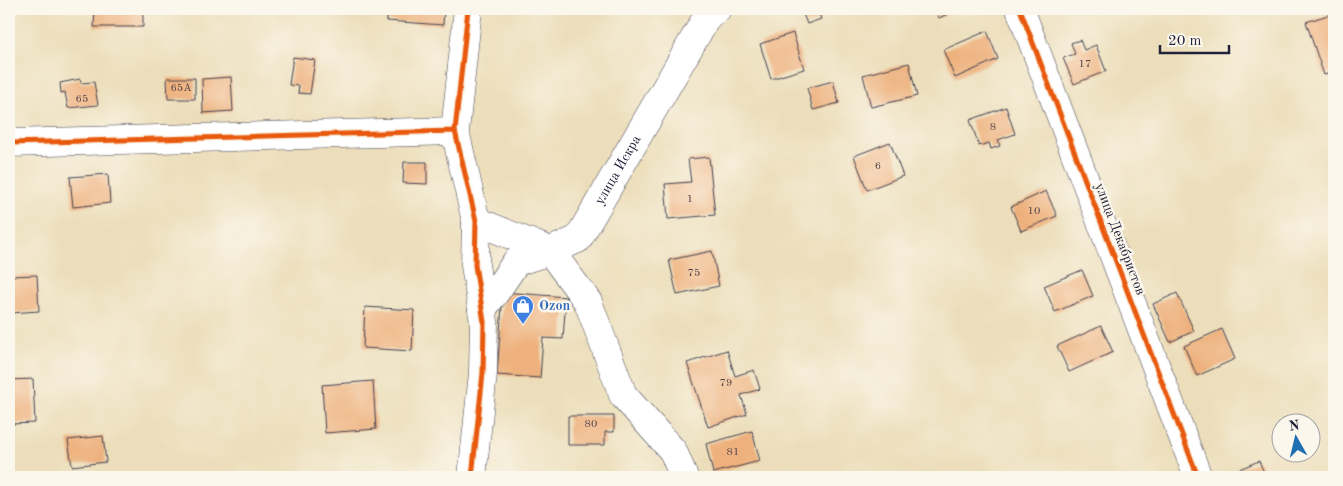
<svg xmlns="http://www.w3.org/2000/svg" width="1343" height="486" viewBox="0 0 1343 486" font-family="'Old Standard TT',serif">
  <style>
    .building { fill: #eeb17d }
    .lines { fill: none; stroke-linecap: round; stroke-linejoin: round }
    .minor-casing { stroke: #403e4e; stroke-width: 29 }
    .minor { stroke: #fff; stroke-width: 28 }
    .cycleway-casing { stroke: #fbf7ec; stroke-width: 8 }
    .cycleway { stroke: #e8590c; stroke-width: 5 }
    .labels { text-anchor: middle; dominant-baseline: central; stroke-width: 5; stroke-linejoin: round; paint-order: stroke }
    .number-label { font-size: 11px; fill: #55464c }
    .street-label { font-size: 14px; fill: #22223b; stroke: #fbf7ec }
    .shop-label { font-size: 14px; font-weight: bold; fill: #366cbe; stroke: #fbf7ec; text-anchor: start }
  </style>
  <rect width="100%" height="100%" fill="#fbf7ec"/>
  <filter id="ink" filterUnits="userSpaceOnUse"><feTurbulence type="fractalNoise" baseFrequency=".02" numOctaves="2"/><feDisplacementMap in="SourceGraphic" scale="10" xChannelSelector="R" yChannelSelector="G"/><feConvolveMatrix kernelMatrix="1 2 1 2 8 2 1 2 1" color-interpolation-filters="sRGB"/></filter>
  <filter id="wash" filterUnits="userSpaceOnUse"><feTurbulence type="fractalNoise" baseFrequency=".0096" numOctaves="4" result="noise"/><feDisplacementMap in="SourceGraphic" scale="20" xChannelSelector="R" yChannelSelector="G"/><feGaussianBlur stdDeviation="1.12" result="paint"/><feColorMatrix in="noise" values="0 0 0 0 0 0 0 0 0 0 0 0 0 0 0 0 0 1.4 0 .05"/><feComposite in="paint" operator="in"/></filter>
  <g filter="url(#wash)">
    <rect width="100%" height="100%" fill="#ecdeba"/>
    <g id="blocks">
      <path class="building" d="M95 9H143V27H94Z
        M387 9H444L443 25 387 21Z
        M801 9H817L821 19 807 24Z
        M934 9H959L939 18Z
        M1334 13V72L1324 75 1306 22Z
        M987 31 998 59 955 78 943 50Z
        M793 33 804 69 771 79 760 44Z
        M1080 40 1084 50 1096 45 1106 71 1074 84 1063 58 1075 54 1071 43Z
        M293 57 315 60 310 94 298 93 299 86 289 85Z
        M909 63 917 96 871 107 863 75Z
        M231 77 233 111 203 113 202 79Z
        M167 78H195V99H168Z
        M80 79 81 83 94 82 98 105 68 108 65 92 61 93 60 83Z
        M833 81 839 103 813 110 807 88Z
        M1006 107 1015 134 998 140 1000 146 991 149 989 143 979 146 970 120Z
        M890 142 903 176 867 190 854 156Z
        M709 157 715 215 668 219 665 184 691 182 688 159Z
        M404 162H427V184L403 183Z
        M108 174 110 203 73 207 70 177Z
        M1046 191 1057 216 1021 231 1011 207Z
        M712 251 719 286 677 295 669 260Z
        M1082 270 1093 296 1055 312 1044 286Z
        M37 275 39 311 11 313 10 276Z
        M503 292 566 297 563 339 543 338 540 378 497 375Z
        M1177 293 1194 331 1170 342 1153 304Z
        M365 307 414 310 412 351 363 348Z
        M1101 326 1113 352 1069 372 1057 346Z
        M1222 329 1235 359 1197 376 1184 346Z
        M727 350 735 376 754 370 760 389 741 395 747 414 708 427 687 363Z
        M33 379 35 423 9 424V380Z
        M373 381 376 429 325 433 322 385Z
        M568 416H614V432H605V445H568Z
        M752 431 760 461 713 473 706 444Z
        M103 436 106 462 72 466 68 440Z
        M1259 461 1266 477H1228L1227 474Z
        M369 473 406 476V477H369Z"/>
    </g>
  </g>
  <g filter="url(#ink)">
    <use href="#blocks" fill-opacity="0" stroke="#403e4e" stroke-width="1"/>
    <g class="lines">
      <g class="minor-casing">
        <g id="minor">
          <path d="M468 9 455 131 476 221 475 265 484 322 483 373 472 477"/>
          <path d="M1020 9 1198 477"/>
          <path d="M9 143 455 131"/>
          <path id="s1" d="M476 221 550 251 578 239 708 15 717 9"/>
          <path d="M482 309 495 293 516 262 550 251 588 302 623 395 673 451 684 477"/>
        </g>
      </g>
      <use href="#minor" class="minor"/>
      <g class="cycleway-casing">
        <path id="cycleway" d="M468 9 455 131 476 221 475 265 484 322 483 373 472 477
          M1020 9 1198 477
          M9 143 455 131"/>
      </g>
      <use href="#cycleway" class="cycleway"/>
    </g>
  </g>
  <defs>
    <g id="shop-pin" transform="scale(1.125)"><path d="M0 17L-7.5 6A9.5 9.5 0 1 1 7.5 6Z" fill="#3f7fe0" stroke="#fbf7ec"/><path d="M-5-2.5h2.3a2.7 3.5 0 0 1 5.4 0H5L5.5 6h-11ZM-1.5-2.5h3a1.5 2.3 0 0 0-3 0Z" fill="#fff"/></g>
  </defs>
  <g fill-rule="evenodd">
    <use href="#shop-pin" x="523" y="306"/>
  </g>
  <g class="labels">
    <g class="number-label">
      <text x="1085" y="64">17</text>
      <text x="181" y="88">65А</text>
      <text x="82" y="99">65</text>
      <text x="993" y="127">8</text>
      <text x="878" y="166">6</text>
      <text x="690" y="199">1</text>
      <text x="1034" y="211">10</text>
      <text x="694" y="273">75</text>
      <text x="726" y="383">79</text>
      <text x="591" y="424">80</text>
      <text x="733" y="452">81</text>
    </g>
    <g class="street-label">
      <text stroke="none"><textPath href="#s1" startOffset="190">улица Искра</textPath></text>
      <text transform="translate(1120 239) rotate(69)">улица Декабристов</text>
    </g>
    <g class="shop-label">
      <text x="539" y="306">Ozon</text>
    </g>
  </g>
  <rect width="1343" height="486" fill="none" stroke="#fbf7ec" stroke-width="30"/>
  <g transform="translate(1296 438) rotate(352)"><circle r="24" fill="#fbf7ec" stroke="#a4a2a5"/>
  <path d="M0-4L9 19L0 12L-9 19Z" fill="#1f6fb2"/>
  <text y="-8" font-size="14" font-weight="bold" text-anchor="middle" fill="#22223b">N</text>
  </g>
  <path d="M1160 45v8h69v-8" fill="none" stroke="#22223b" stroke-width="2.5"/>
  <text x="1168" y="45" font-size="15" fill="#22223b" stroke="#fbf7ec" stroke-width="4" paint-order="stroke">20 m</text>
</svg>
